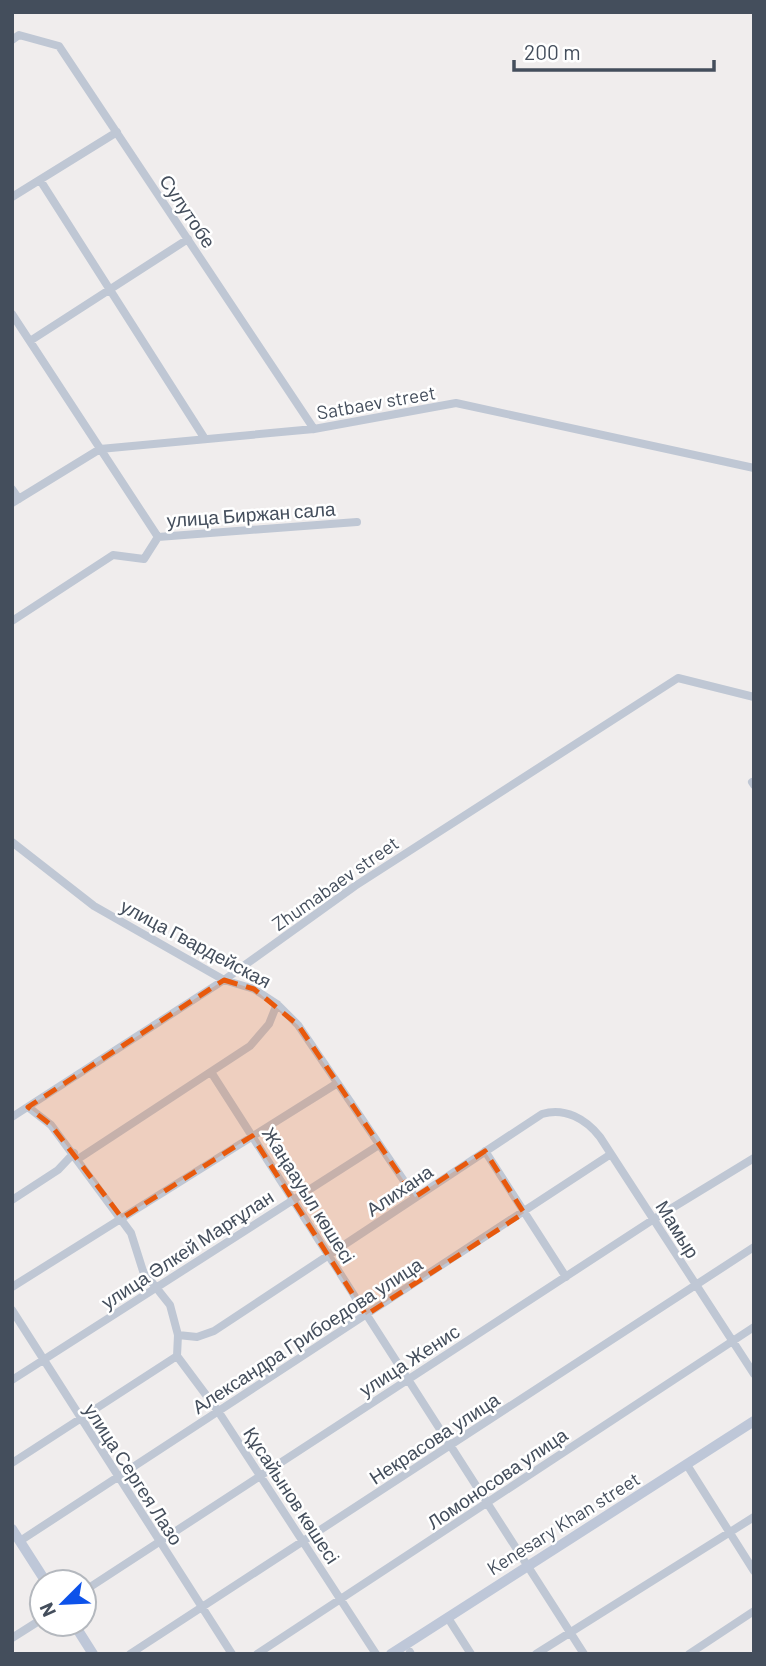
<svg xmlns="http://www.w3.org/2000/svg" width="766" height="1666" viewBox="0 0 766 1666" font-family="Barlow,sans-serif">
  <style>
    .lines { fill: none; stroke-linecap: round; stroke-linejoin: round }
    .street { stroke: #bfc7d4; stroke-width: 8 }
    .secondary { stroke: #bec7d8; stroke-width: 10 }
    .marked { fill: #e8590c; fill-opacity: 0.2; stroke: #e8590c; stroke-width: 5; stroke-dasharray: 14 9; stroke-linejoin: round }
    .labels { text-anchor: middle; dominant-baseline: central; stroke-width: 5; stroke-linejoin: round; paint-order: stroke }
    .street-label { font-size: 19px; fill: #444e5c; stroke: #fff }
  </style>
  <rect width="100%" height="100%" fill="#f0eded"/>
  <g class="lines">
    <path class="street" d="M12 40 19 35 59 46 314 429
      M40 180 205 439
      M12 197 117 132
      M12 314 158 537
      M30 341 188 239
      M12 489 19 499
      M12 503 100 449 314 429 456 403 754 468
      M12 621 113 555 144 559 158 537 357 522
      M752 782 754 785
      M12 842 94 906 224 980 254 989 277 1004 298 1025 415 1197
      M211 1072 584 1654
      M28 1107 51 1125 131 1233 143 1271 170 1305 178 1335 177 1356
      M12 1117 224 980 355 886 678 678 754 697
      M485 1151 566 1277
      M78 1159 250 1046 269 1024 277 1004
      M12 1200 58 1170 74 1153
      M12 1287 336 1084
      M12 1310 232 1654
      M178 1335 197 1337 214 1331 542 1114C565 1107 586 1119 600 1137L754 1374
      M177 1356 218 1411 376 1654
      M12 1380 379 1145
      M12 1463 177 1356
      M687 1465 754 1571
      M20 1541 611 1154
      M84 1591 654 1219 754 1158
      M448 1618 471 1654
      M12 1638 42 1619
      M410 1652 411 1654
      M130 1654 754 1247
      M257 1654 754 1327
      M536 1654 754 1517
      M689 1654 754 1611"/>
    <path class="secondary" d="M12 1529 46 1582
      M74 1624 93 1654
      M391 1654 754 1421"/>
  </g>
  <path class="marked" d="M224 980 254 989 298 1025 415 1197 485 1151 524 1213 366 1315 252 1136 122 1218 51 1125 28 1107Z"/>
  <g class="labels">
    <g class="street-label">
      <text transform="translate(188 211) rotate(56)">Сулутобе</text>
      <text transform="translate(376 402) rotate(-10)">Satbaev street</text>
      <text transform="translate(251 514) rotate(-4)">улица Биржан сала</text>
      <text transform="translate(335 883) rotate(-35)">Zhumabaev street</text>
      <text transform="translate(196 943) rotate(28)">улица Гвардейская</text>
      <text transform="translate(399 1190) rotate(-34)">Алихана</text>
      <text transform="translate(309 1195) rotate(58)">Жаңаауыл көшесі</text>
      <text transform="translate(678 1229) rotate(58)">Мамыр</text>
      <text transform="translate(187 1249) rotate(-33)">улица Әлкей Марғұлан</text>
      <text transform="translate(307 1335) rotate(-33)">Александра Грибоедова улица</text>
      <text transform="translate(409 1360) rotate(-33)">улица Женис</text>
      <text transform="translate(434 1438) rotate(-33)">Некрасова улица</text>
      <text transform="translate(134 1474) rotate(57)">улица Сергея Лазо</text>
      <text transform="translate(497 1478) rotate(-34)">Ломоносова улица</text>
      <text transform="translate(292 1495) rotate(57)">Құсайынов көшесі</text>
      <text transform="translate(563 1523) rotate(-32)">Kenesary Khan street</text>
    </g>
  </g>
  <rect width="766" height="1666" fill="none" stroke="#444e5c" stroke-width="28"/>
  <g transform="translate(63 1603) rotate(246)"><circle r="33" fill="#ffffff" stroke="#b4b8be" stroke-width="2"/>
  <path d="M0-5L12 26L0 18L-12 26Z" fill="#0d52ea"/>
  <text y="-10" font-size="19" font-weight="bold" text-anchor="middle" fill="#444e5c">N</text>
  </g>
  <path d="M514 60v10h200v-10" fill="none" stroke="#444e5c" stroke-width="3.5"/>
  <text x="524" y="60" font-size="21" fill="#444e5c" stroke="#ffffff" stroke-width="5" paint-order="stroke">200 m</text>
</svg>
